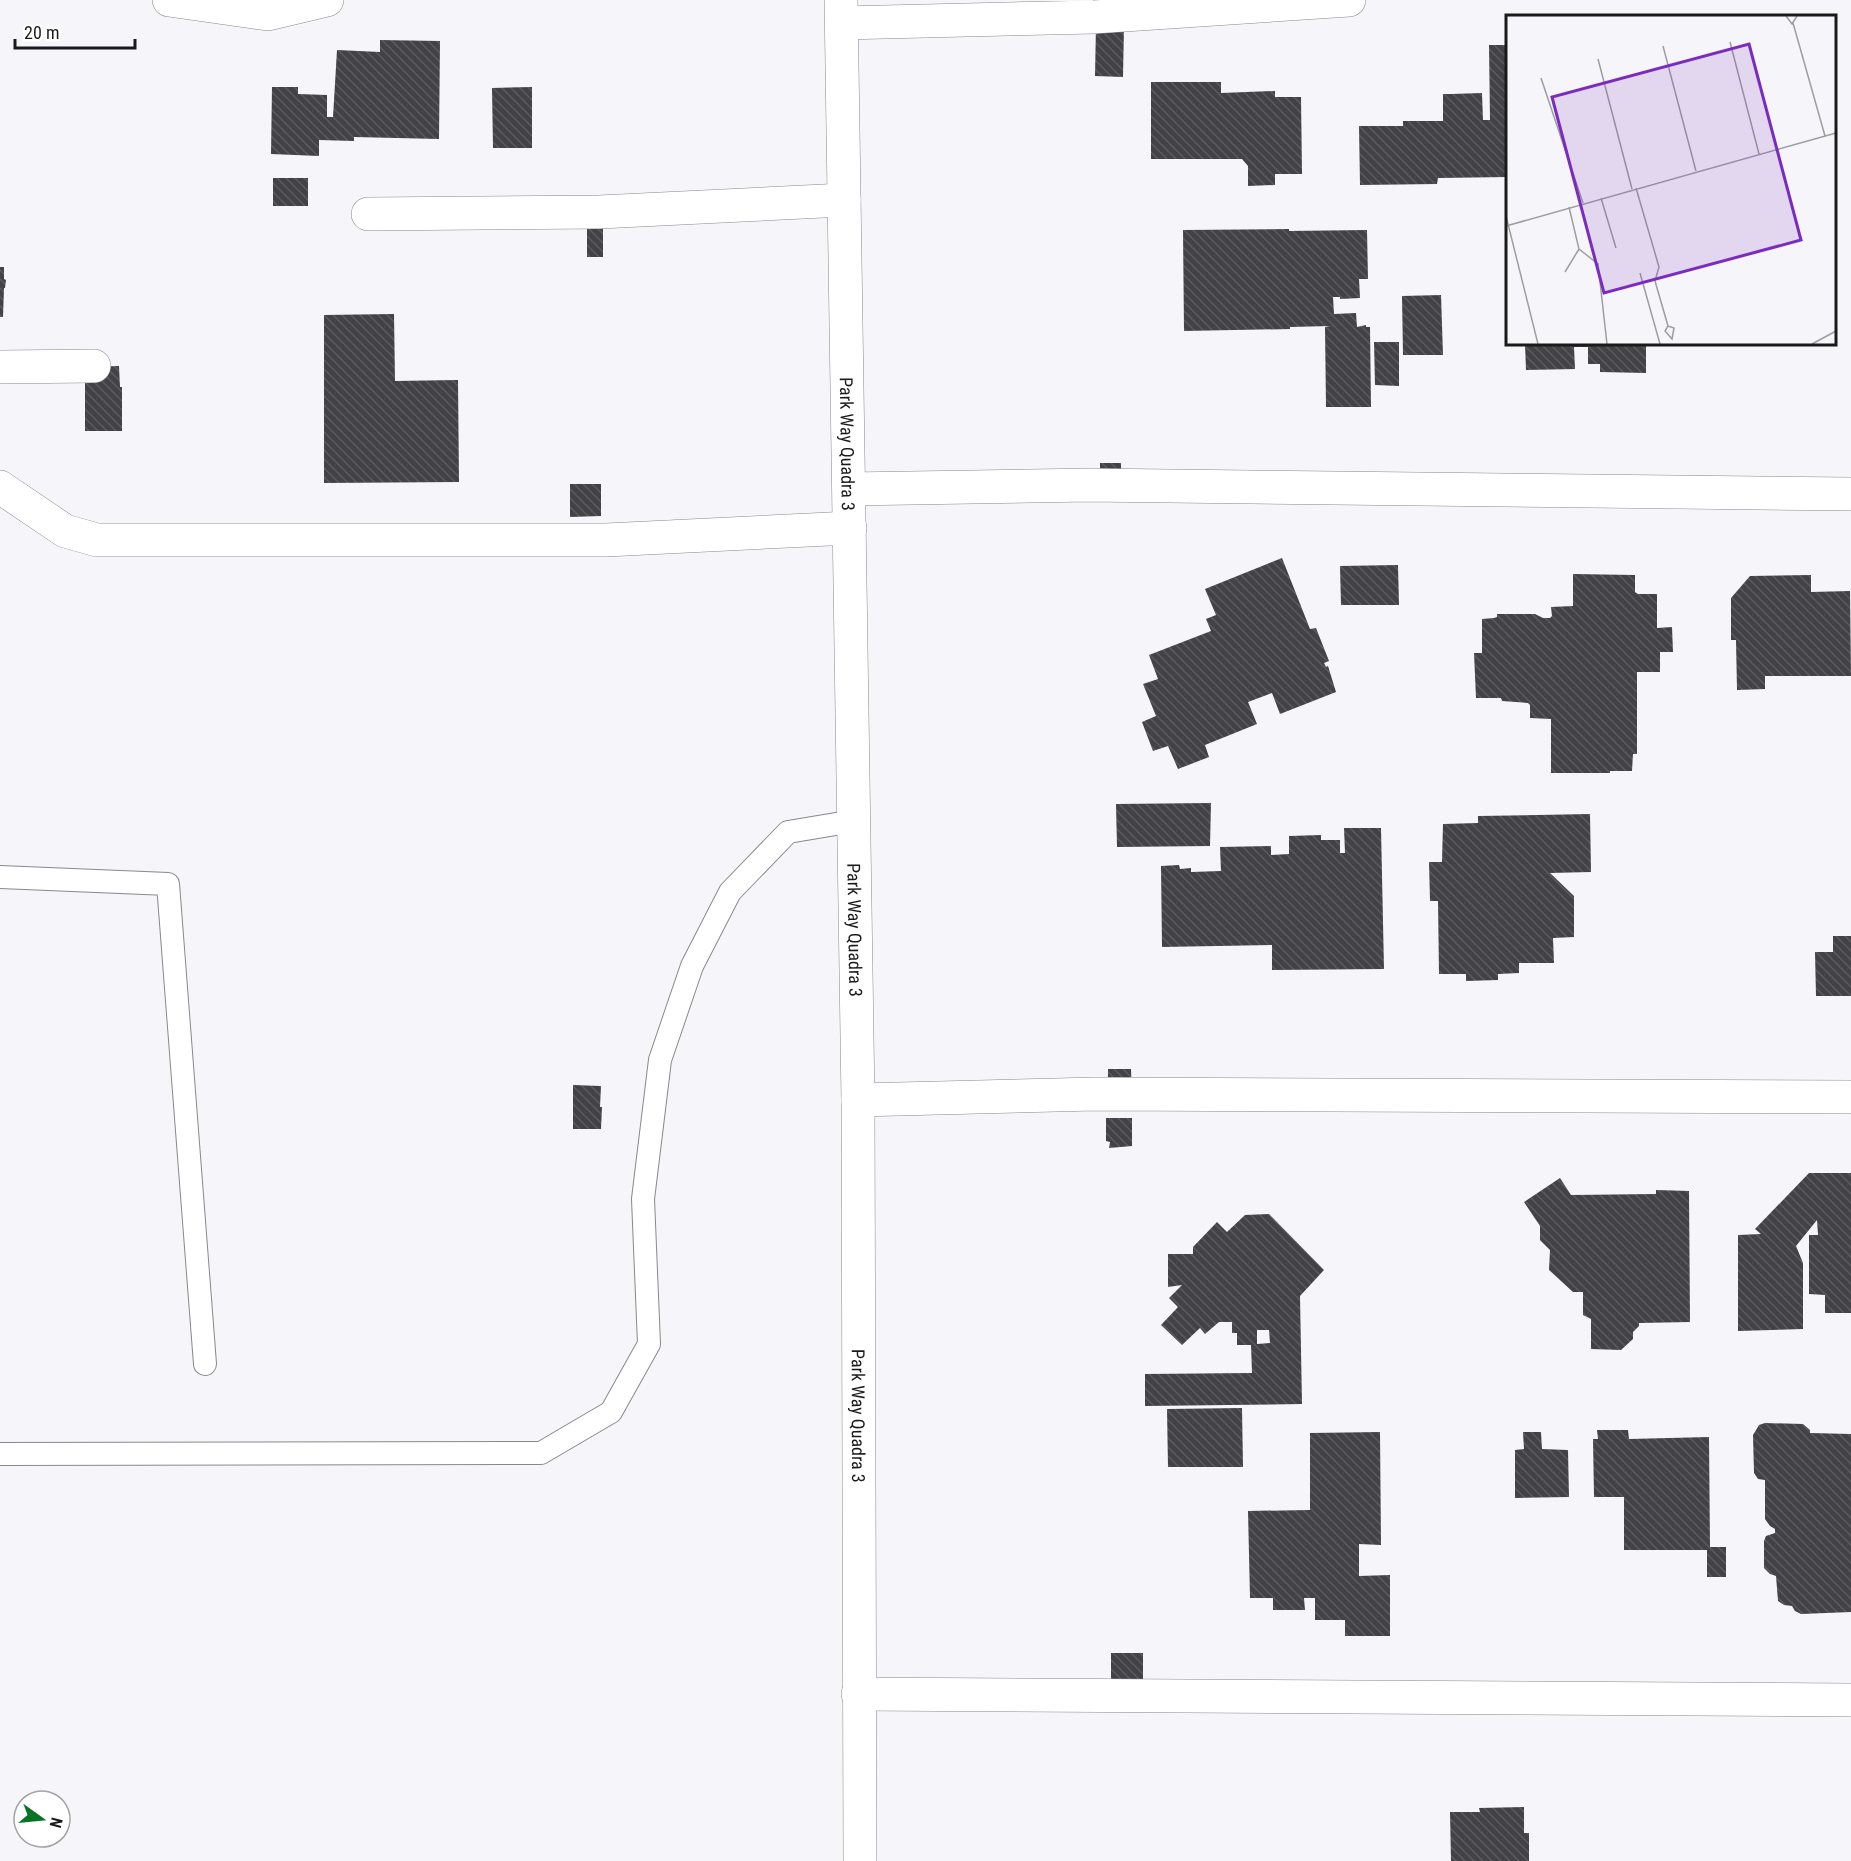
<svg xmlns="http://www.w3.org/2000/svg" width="1851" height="1861" viewBox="0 0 1851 1861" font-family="'Roboto Condensed',sans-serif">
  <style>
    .building { fill: url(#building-back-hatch); fill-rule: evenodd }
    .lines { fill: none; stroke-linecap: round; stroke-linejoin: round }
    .service-casing { stroke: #89888c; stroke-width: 24 }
    .minor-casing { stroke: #89888c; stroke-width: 34 }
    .tertiary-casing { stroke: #89888c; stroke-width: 34 }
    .service { stroke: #fff; stroke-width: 22 }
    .minor { stroke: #fff; stroke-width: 33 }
    .tertiary { stroke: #fff; stroke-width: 33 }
    .labels { text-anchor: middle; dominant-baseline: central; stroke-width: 6; stroke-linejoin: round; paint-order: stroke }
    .street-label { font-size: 18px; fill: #1a1a1b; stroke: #fff }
    .inset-road { fill: none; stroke: #9e9da0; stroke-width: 1.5 }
    .view { fill: #7b2cbf; fill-opacity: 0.15; stroke: #7b2cbf; stroke-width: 3 }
    .inset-edge { fill: none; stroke: #1a1a1b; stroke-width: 3 }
  </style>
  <defs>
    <pattern id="building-back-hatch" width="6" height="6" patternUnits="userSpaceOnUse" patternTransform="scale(1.5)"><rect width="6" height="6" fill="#434246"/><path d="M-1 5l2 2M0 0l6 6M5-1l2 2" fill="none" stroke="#5b5a5d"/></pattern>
  </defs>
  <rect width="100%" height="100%" fill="#f6f5f9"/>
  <path class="building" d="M1096 25H1124L1123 77 1095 76Z
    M380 40 440 41 439 139 354 137V141L319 140V156L271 154 272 87H298V94L327 95V117H333L337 50 380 52Z
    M1489 45H1508V177L1438 178 1437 184 1360 185 1359 126H1403V121H1443V94H1451L1482 93 1483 120H1490Z
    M1151 82H1221V93L1275 91V97H1301L1302 174H1275V185L1248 186V166L1242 159H1151Z
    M532 87V148H493L492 88Z
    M273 178H308V206H273Z
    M587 213 603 217V257H587Z
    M1289 229V231L1367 230 1368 279H1359L1360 298 1340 299V297H1333L1334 314 1356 313 1357 327 1366 325V327H1370L1371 407H1326L1325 327 1330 326 1290 327V329L1184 331 1183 230Z
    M0 267H4V279L6 280 5 288H4L3 317H0Z
    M1441 295 1443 355H1403L1402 296Z
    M394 314 395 381 458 380 459 482 324 483V315Z
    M1374 342H1399V386L1375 385Z
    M1525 344H1646V373L1600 372V364H1588V347H1574L1575 369 1526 370Z
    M119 366 120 387H122V431H85V367Z
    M1100 463H1121V492L1100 493Z
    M570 484H601V516L570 517Z
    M1282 558 1310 629 1316 628 1329 661 1324 663 1326 667 1328 666 1336 692 1280 714 1272 693 1248 702 1257 724 1205 745 1209 757 1178 769 1168 746 1153 751 1142 722 1156 716 1143 684 1158 679 1149 655 1211 631 1206 619 1216 615 1205 589Z
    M1398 565 1399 605H1341L1340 566Z
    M1573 574 1635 575V592L1638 594H1657V628L1672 627 1673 652H1660V672H1637V754H1633L1632 771H1610V773H1551V719L1530 718V705L1528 703 1502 701 1501 698H1476L1474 653H1482V619L1494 618 1497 617V614H1535L1543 618H1550L1552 616 1551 607 1573 606Z
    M1811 575V592L1850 591 1851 676H1765V689L1737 690 1736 640H1731V598L1750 576Z
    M1211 803 1210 846 1117 847 1116 804Z
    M1590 814 1591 872 1550 873 1574 896V937L1553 938 1554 963H1519V973L1498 974V980L1466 981V974H1439L1438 901H1430L1429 862H1442L1443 824 1478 823V816Z
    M1344 828H1381L1384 969 1272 970V945L1162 947 1161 866 1179 865 1180 869 1191 868V872L1221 871 1220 847 1271 846V855L1289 854V836L1321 835V840H1340V853H1345Z
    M1833 936H1851V996H1816L1815 952H1833Z
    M1108 1069H1131L1132 1097H1108Z
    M573 1085 601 1086 600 1107H602L601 1129H573Z
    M1106 1118H1132V1146L1109 1148 1110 1142 1106 1141Z
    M1809 1173H1851V1313H1825V1295L1809 1294V1235H1818L1817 1220 1796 1246 1803 1263V1329L1738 1331V1235L1761 1234 1755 1229Z
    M1560 1178 1571 1195 1656 1194V1190L1689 1191 1690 1322 1639 1323V1326L1633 1332V1339L1621 1350 1591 1349V1319L1583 1315V1292H1573L1549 1270 1550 1250 1540 1240V1226L1524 1202Z
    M1269 1214 1324 1270 1300 1296 1302 1404 1145 1406V1374L1252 1373 1251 1345H1237V1333H1232V1322H1219L1205 1334 1200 1328 1182 1345 1161 1325 1178 1307 1169 1298 1182 1285 1168 1287V1254H1193V1247L1217 1222 1227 1232 1245 1215ZM1257 1330H1269L1270 1343 1257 1344Z
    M1242 1408 1243 1467H1168L1167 1409Z
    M1765 1423 1803 1424 1810 1430V1433L1851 1434V1612L1801 1614 1795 1611 1792 1606 1784 1605 1778 1601 1776 1576 1770 1574 1764 1568V1541L1766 1536 1775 1533V1529L1770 1526 1765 1519V1480L1758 1479 1754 1473 1753 1435 1759 1425Z
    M1597 1430H1628L1629 1439 1709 1437 1710 1547H1726V1577H1707V1550H1624V1497H1594L1593 1439H1598Z
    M1380 1432 1381 1545 1359 1544V1576L1390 1575V1636H1345V1620H1315V1598H1304L1305 1610H1273V1598H1250L1248 1511 1310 1510V1433Z
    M1523 1432H1541L1542 1449 1568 1450 1569 1497 1515 1498V1450L1524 1449Z
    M1111 1653H1143V1696L1111 1697Z
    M1524 1807V1833H1529V1861H1451L1450 1812H1480L1479 1808Z"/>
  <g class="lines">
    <g class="service-casing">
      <path id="service" d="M0 877 168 884 205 1364
        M0 1454 541 1453 611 1412 649 1344 643 1199 660 1060 692 966 730 892 788 832 854 821"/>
    </g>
    <g class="minor-casing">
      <path id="minor" d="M169 0 268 14 327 0
        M842 23 1094 17 1349 0
        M368 214 599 212 844 200
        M0 367 94 366
        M0 487 65 531 97 540H606L850 528
        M850 489 1089 485 1851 494
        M858 1100 1095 1094 1851 1097
        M858 1694 1851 1700"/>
    </g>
    <g class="tertiary-casing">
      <g id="tertiary">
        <path id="s1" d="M841 0 858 1100 860 1861"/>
      </g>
    </g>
    <use href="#service" class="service"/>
    <use href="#minor" class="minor"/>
    <use href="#tertiary" class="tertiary"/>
  </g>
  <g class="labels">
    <g class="street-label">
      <text stroke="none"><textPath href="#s1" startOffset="444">Park Way Quadra 3</textPath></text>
      <text stroke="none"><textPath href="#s1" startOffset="930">Park Way Quadra 3</textPath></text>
      <text stroke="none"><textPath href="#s1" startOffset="1416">Park Way Quadra 3</textPath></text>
    </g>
  </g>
  <g transform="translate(1506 15)">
    <rect width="330" height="330" fill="#f6f5f9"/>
    <path class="inset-road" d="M280 1 286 9 291 1M287 8 319 121M224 27 253 139M157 31 190 156M92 44 126 174M35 63 77 188M130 173 153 252 149 266 162 311 159 316 166 324 168 313 162 311M95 183 110 233M0 201 32 329M0 211 330 118M73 234 92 249 101 329M59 257 73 234 63 192M134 258 154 329M306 329 330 316"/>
    <path class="view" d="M243 29 295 225 98 278 46 82Z"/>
    <rect width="330" height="330" class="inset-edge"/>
  </g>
  <g transform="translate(42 1819) rotate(105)"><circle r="28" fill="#ffffff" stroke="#a3a3a4" stroke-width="1.5"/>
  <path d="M0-4.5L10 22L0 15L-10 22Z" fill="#097325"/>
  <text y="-9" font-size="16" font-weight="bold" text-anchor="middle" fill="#1a1a1b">N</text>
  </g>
  <path d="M15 39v9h120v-9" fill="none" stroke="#1a1a1b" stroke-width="3"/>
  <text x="24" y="39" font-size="18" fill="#1a1a1b" stroke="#ffffff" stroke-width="4.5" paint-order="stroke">20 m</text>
</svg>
